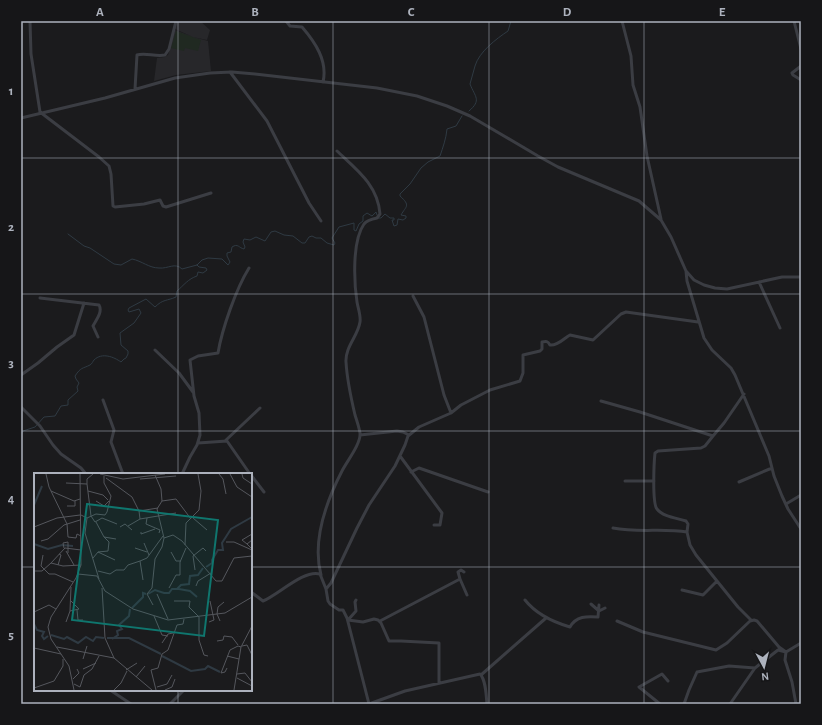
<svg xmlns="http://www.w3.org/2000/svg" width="822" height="725" viewBox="0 0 822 725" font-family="'Alegreya Sans',sans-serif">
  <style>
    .built { fill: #27272a }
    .pitch { fill: #202921 }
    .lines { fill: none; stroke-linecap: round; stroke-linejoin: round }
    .stream { stroke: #2f3a43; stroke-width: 1 }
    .minor { stroke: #3b3d43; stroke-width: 3 }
    .grid { fill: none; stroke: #adb2bd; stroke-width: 1; stroke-opacity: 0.55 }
    .inset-river { fill: none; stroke: #2f3a43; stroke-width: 2 }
    .inset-road { fill: none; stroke: #55575d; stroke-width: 1 }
    .view { fill: #0f766e; fill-opacity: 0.15; stroke: #0f766e; stroke-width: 2 }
    .inset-edge { fill: none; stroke: #adb2bd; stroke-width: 2 }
    .neatline { fill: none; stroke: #adb2bd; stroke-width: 1.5 }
    .grid-label { font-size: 13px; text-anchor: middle; font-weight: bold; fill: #adb2bd }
  </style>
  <rect width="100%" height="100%" fill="#1b1b1d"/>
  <path class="built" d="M177 21H200L210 30 207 40 193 37 175 29Z
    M175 30 193 37 208 41 211 71 176 75 154 81 157 58 165 57 168 55Z"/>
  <path class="pitch" d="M176 31 201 40 198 51 185 48 184 51 171 48Z"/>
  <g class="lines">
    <path class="stream" d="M469 111C482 100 475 97 470 84 472 78 473 72 475 66 479 52 496 39 508 31L511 21
      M378 218H381L385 214 390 218H394V220H392L394 226 397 225 398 219 403 220 406 218V216L401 215C406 206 411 206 400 196V194L410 184 421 168 428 162 440 156C443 147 446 139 447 129L456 126 462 116
      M68 234 84 246 90 248 114 264 121 265 132 259C142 261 149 268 159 268 168 269 175 262 182 269L197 265 202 260 208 258 222 259 228 265 230 262 227 256V253L231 252 232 247C238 243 239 248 244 249L245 247 243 242 244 239 250 240 256 237 265 241 271 232 275 231 284 235 293 236 302 243H305L309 237 312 236 316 238H321L327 243 334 245 335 243 332 238 339 227 354 223V230L356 231 359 224 363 221V216L367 213 372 216 376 212 377 215
      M21 435 23 431 35 427 44 417 55 416 61 406 68 405V400L78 391 77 387 79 383 76 379 75 376C81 367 82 369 90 365 92 364 93 361 94 360 102 352 114 357 121 362L124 359 126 358 128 354V351L121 345 120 333 134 323 141 313 139 309 129 312 128 310 129 308 146 299 155 307C163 299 167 301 176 297L177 291C184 285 188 279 197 276L198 272 203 273 207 270 206 268 199 267 197 265"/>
    <path class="minor" d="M30 21 31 54 40 112 99 157 109 166 111 174 113 206 115 207 144 204 160 200 163 206 166 207 211 193
      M286 21 290 26 302 27C315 42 328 61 323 82
      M622 21 631 56 633 85 640 107 647 156 661 219
      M794 21 801 49
      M801 66 792 73 793 75 801 80
      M230 72 267 121 309 203 321 221
      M135 89 137 55C145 52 155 57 165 55L169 49 176 21
      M21 118 105 98 175 78 210 73 232 72 255 74 377 88 417 96 447 106 470 116 538 156 558 167 639 201 661 220 671 237 686 271 694 280 704 285 715 288 727 289 782 277H801
      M686 271 687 281 704 338 712 350 731 368 735 375 769 456 774 476 782 496 788 509 801 529
      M759 282 780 328
      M40 298 99 305C103 312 96 320 93 326L98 337
      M155 350 179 373 193 392
      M21 375 38 363 57 347 74 335 84 303
      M103 400 114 430 111 442 123 474
      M601 401 640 412 713 436 724 423 744 394
      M21 407 40 426 53 445 61 454 81 468 86 474
      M451 413 461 405 490 390 520 381 523 373V355L540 351 542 349V342C546 341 548 341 550 345 558 346 564 338 570 335L593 340 621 314 626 312 698 322
      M360 435 397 431 403 432 409 435
      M225 441 260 408
      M198 443 227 441 250 474
      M400 456 442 513 440 525H434
      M411 472 419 468 488 492
      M182 474 190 457 197 445 200 435 199 413 194 396 190 360 198 356 218 353C222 329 236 289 249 268
      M251 475 264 492
      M625 481H654
      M739 482 772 468
      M786 504 801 495
      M613 528C638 533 663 528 687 532L690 545 696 555 738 607 751 620
      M687 532 688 524 686 521C677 518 663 517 657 509 652 503 654 462 655 453L658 451 701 448 705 446 713 436
      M321 575C312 541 326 502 342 471 347 461 361 444 360 433 359 427 357 421 355 415 351 398 347 379 346 362 345 347 358 336 360 322 361 316 358 308 357 302 354 282 352 241 364 224 367 220 372 219 377 218L380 214C378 185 356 169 337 151
      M460 579 458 572 461 570 464 572
      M326 589 331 583 357 528 369 505 395 466 405 445 408 436 419 427 451 413 444 395 424 317 413 296
      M682 590 703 595 717 581
      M251 592 263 601C278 595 304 569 320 574L326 589 328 601 330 604 339 610H343L347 618 369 704 405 691 480 674C486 680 486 695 487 704
      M525 600C536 614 553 622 570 627 576 616 587 616 598 617L599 605
      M591 604 599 611
      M599 611 605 608
      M348 620 363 622 374 619 378 620 381 623 389 641H401L439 643V683
      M348 620 356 611 355 602 356 600
      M380 621 460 579 467 595
      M617 621 643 632 716 650 727 643 750 621 754 620 757 621 779 647 786 652
      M786 652 785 660 792 682 796 704
      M481 675 546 618
      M110 690 131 704
      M170 704 184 690
      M660 704 639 687 662 674 668 681
      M684 704 689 690 697 672 729 666 755 668 778 650 786 652 801 643
      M730 704 755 668"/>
  </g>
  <path class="grid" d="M178 21V474M333 21V704M489 21V704M644 21V704M21 158H801M21 294H801M21 431H801M21 567H35M251 567H801M178 690V704"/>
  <g transform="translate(34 473)">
    <rect width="218" height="218" fill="#1b1b1d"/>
    <path class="inset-river" d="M0 32 8 13M0 71 14 76 28 72 39 73M172 94 178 90V87L184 77H189L188 70 197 56 218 44M143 116 147 112 155 111 156 103 164 102 169 95M114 121 121 117 130 120H135L138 116H145L156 118 163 124M98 135 109 124V120L112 121M0 151 3 157 10 159 8 163 10 166 14 163M17 162 30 166 33 164 44 170 52 164 59 168 62 164 70 165M73 165H95L127 181M78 166 84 162 83 158 88 156 85 152 95 143 96 136M128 183 157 198 171 196 174 193 186 199"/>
    <path class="inset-road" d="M12 1 15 14 33 51M66 1 89 6 131 1M185 1 189 6 192 21M196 1 203 14 218 24M208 1 209 5 218 11M121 2 127 16 128 28 123 36 130 65 139 62 148 68 182 108H188L200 85 218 83M72 5 98 24 105 38 124 35M106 6 142 3M32 10 53 11V6L59 1M53 11 57 43 61 49 68 45 83 51M17 18 40 28 46 26M54 18 69 22 74 27M62 28 70 33 75 28M128 28 142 26 157 46M33 33H41V28M105 38 106 46 124 43M47 42 53 45 62 41 71 42 73 39 77 23 70 10V3M124 43 142 40M53 45 51 60 65 106M113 45 112 51 126 57 125 60M159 45 173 57M62 49 70 64 82 66M33 51 34 64 42 65 43 61 47 63M94 53 106 46M0 54 23 45 46 42M86 54 91 51 98 57M107 59V61L121 56M218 67 213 71 218 76M7 68 14 66 30 52 46 47M192 69H200L218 77M110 70 115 82M213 71 208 67 218 61M151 72 152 50 165 37 167 18 164 1M30 75 29 70 34 69V80M101 75 113 79M32 78 40 92M64 79 74 78 75 69 70 64M137 79 142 88H147M9 82 7 93 15 101H21L39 109M59 85 64 79 81 87M17 90 31 75 47 77M24 92 27 82 25 81M161 97 159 83 169 75 172 78M0 98H8L17 90 29 93 47 92M64 98 76 101 82 97H90L94 92 106 88M44 101 63 103 71 118 99 136 134 147 191 140 218 124M109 107 106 88 113 85 129 63M162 113 164 108 177 100M68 115 71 165 80 185M135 115 142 102H146V89L152 75M123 121 134 146M140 128H156L155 134 165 144V167L170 182 174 183M119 132 113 121 118 115 121 86 128 74 130 65M43 137 44 147H49M36 138 45 136 37 128M0 139 15 132 22 136M120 143 128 162 134 163M186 148 183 141 184 134 190 129M32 149 36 138 37 114M175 149 180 147 176 128M183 168 189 167 190 163 198 164 204 172M128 170 134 161 139 160M208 173 213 172 218 182M23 174 80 185 118 217M0 175 27 181M193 183 205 186M49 186 53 173M193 195 191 199 187 200 196 177 204 173 207 174M49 196 62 190M92 197 103 190M203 201 211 200 218 209M102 204 111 193M203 205 218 213M39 206 45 200 43 196M40 211 46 214 50 202 58 196 65 183M123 214 133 211 138 202M0 215 20 208 29 193V186M40 217 35 193 17 166 14 154 17 144 42 105 47 92 46 1M80 217 87 210 93 198M122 217 117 197 124 195 128 181 134 177 143 152 149 151 150 146M131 217 138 214 141 206M200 217 207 174 218 153"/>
    <path class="view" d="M53 31 184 47 170 163 38 147Z"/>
    <rect width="218" height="218" class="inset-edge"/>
  </g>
  <rect width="822" height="725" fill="none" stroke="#161618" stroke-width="44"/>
  <g transform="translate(764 667) rotate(173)" stroke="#161618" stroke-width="3" paint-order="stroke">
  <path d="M0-3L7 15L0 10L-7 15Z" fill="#adb2bd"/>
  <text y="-6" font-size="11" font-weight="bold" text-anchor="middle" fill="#adb2bd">N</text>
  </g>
  <rect x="22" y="22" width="778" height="681" class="neatline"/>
  <g class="grid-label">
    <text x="100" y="16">A</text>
    <text x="255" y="16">B</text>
    <text x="411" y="16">C</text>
    <text x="567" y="16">D</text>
    <text x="722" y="16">E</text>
    <text x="11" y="95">1</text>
    <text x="11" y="231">2</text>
    <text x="11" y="367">3</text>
    <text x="11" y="503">4</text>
    <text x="11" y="639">5</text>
  </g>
</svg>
